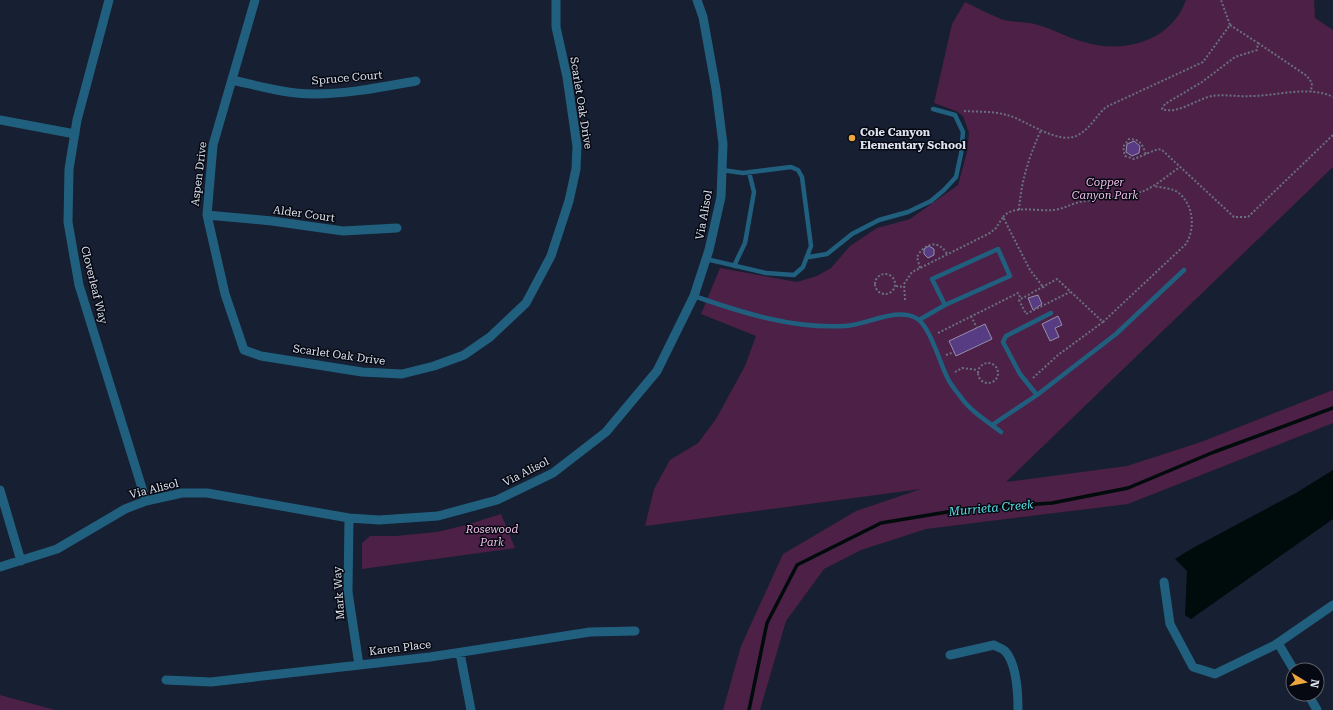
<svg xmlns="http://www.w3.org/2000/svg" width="1333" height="710" viewBox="0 0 1333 710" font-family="'Roboto Serif',serif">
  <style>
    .green { fill: #4c2047 }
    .water { fill: #000b0c }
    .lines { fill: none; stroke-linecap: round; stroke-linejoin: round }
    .stream { stroke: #000b0c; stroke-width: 3.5 }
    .building { fill: #573c84; stroke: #968fa8 }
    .path { stroke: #697081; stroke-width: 2; stroke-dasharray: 2 2; stroke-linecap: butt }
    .lane { stroke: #20607e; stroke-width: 4.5 }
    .street { stroke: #20607e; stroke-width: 9 }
    .poi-dot { fill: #f0a63e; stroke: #060911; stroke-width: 1.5 }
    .labels { text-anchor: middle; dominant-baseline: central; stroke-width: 3; stroke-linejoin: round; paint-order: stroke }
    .street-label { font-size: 11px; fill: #dde3f0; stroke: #060911 }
    .poi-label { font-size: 11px; font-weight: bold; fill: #dde3f0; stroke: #060911; text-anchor: start }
    .park-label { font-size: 11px; font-style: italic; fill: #f4bdec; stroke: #060911 }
    .water-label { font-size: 12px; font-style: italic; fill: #5ae3e8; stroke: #060911 }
  </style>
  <rect width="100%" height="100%" fill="#171f32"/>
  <path class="green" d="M1186 0H1314L1315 18 1333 30V167L1006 482 1127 466 1201 442 1333 390V423L1128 504 926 529 861 550 824 569 786 621 760 710H723L741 646 783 554 856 511 921 489 645 526 654 489 670 460 698 443 716 419 745 366 756 336 701 314 720 268 797 282 817 276 831 268 850 246 877 228 910 219 958 185 967 152 969 133 963 116 956 111 934 103 952 24 965 2C977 8 989 14 1001 19 1013 23 1026 21 1038 25 1053 29 1068 38 1084 42 1123 54 1171 42 1186 0Z
    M501 514 515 548 362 569V543L370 536H396L437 532 466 525Z
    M0 695 55 710H0Z"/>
  <path class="water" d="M1333 470V519L1191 619 1185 615 1187 571 1175 559 1191 549 1296 493Z"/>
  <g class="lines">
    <path class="stream" d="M749 710 767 623 797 565 881 523 965 509 1052 503 1128 488 1214 452 1333 408"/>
  </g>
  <path class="building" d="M1134 141 1140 146 1139 153 1132 156 1126 152 1127 144Z
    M929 246 934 249V255L928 258 924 254V249Z
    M1038 295 1042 304 1033 310 1028 298Z
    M1058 316 1062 325 1055 328 1059 337 1050 341 1042 324Z
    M985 324 992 339 956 356 949 341Z"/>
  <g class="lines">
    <path class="path" d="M1230 25 1258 43 1257 50 1235 57 1202 82 1165 104 1162 109C1177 115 1197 99 1212 96 1225 94 1238 97 1251 96 1277 96 1309 85 1333 97
      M1258 43 1307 76 1312 83 1311 92
      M964 111C978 112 993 111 1007 115 1026 120 1059 146 1078 135 1090 129 1096 116 1106 107L1203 62 1230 25 1221 0
      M1146 154C1142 145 1141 139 1129 139L1123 147 1125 156 1134 159 1158 149 1162 150 1234 217H1248L1333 135
      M1019 210C1021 181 1029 157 1041 130
      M1003 217C1014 204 1038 212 1054 210 1063 209 1071 204 1080 202 1100 198 1121 198 1141 192 1155 187 1168 175 1180 167
      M920 268 917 257C924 243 939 239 947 254
      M875 284a10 10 0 1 1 20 0a10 10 0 1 1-20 0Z
      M896 286 903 287
      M905 300 904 284 912 272 990 233 996 228 1003 217 1030 270 1044 288
      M971 316 977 328
      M1103 322 1186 244C1195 229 1194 207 1180 194 1174 188 1162 188 1154 186
      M938 333 1018 293 1021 299
      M946 355 954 352
      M978 373a10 10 0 1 1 20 0a10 10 0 1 1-20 0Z
      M955 372 962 368 977 370
      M1033 378 1058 355 1103 322 1057 279 1019 300 1026 314 1070 292"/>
    <path class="lane" d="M809 257 827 254 852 234 879 220 908 212 931 201 944 190 956 177 961 154 963 132 955 115 933 109
      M706 259 766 273 794 275 803 267 811 246 802 177 798 170 791 167 743 173 722 170
      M734 266 745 243 754 192 749 172
      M694 296C743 313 793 329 845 326 867 325 896 307 916 318 930 325 940 364 948 379 951 385 956 391 960 396 970 411 987 421 1001 432
      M919 320 945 305 1010 276 998 249 932 279 945 305
      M1037 395 1020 374 1003 342 1006 336 1051 313
      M992 425 1037 395 1116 334 1184 270"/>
    <path class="street" d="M109 0 77 120 69 169 68 222 79 285 146 501
      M255 0 213 145 207 215 225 294 244 350 261 356 362 372 402 374 434 366 464 355 490 337 526 303 551 256 569 201 576 169 577 146 567 77 556 27V0
      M232 80C259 86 286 94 314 94 348 94 382 87 416 81
      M0 120 75 134
      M207 215 272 221 343 231 397 228
      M0 490 21 561
      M349 518 348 592 359 665
      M0 567 57 549 125 509 146 501 182 493H207L349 518 379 520 438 516 497 500 553 473 606 432 657 371 694 296 709 250 721 197 723 144 716 89 703 17 697 0
      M1164 582 1170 624 1193 667 1215 674 1275 645 1333 605
      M1278 643 1294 670
      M460 653 471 710
      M950 655 994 645C997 647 1002 648 1005 651 1017 664 1018 693 1018 710
      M166 680 211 682 430 657 590 632 635 631
      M1308 694 1317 710"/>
  </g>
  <circle class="poi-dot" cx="852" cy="138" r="4"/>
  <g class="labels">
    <g class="street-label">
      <text transform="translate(347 78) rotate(-5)">Spruce Court</text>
      <text transform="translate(581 103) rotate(81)">Scarlet Oak Drive</text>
      <text transform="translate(199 174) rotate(-83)">Aspen Drive</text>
      <text transform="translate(304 214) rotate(8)">Alder Court</text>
      <text transform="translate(704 215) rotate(-80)">Via Alisol</text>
      <text transform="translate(94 285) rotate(76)">Cloverleaf Way</text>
      <text transform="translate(339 355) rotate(8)">Scarlet Oak Drive</text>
      <text transform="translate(526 472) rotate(-27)">Via Alisol</text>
      <text transform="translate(154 489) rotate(-14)">Via Alisol</text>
      <text transform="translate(339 593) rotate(-94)">Mark Way</text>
      <text transform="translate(400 648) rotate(-7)">Karen Place</text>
    </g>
    <g class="poi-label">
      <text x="860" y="132">Cole Canyon<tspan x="860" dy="13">Elementary School</tspan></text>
    </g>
    <g class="park-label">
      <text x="1105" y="182">Copper<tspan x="1105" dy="13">Canyon Park</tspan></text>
      <text x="492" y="529">Rosewood<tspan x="492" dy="13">Park</tspan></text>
    </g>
    <g class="water-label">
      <text transform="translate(991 508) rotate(-5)">Murrieta Creek</text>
    </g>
  </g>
  <g transform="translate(1305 682) rotate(100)"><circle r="19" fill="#060911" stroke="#5c606a"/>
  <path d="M0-3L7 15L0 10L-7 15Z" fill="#f0a63e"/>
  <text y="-6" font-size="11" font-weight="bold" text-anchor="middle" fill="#dde3f0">N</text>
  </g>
</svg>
